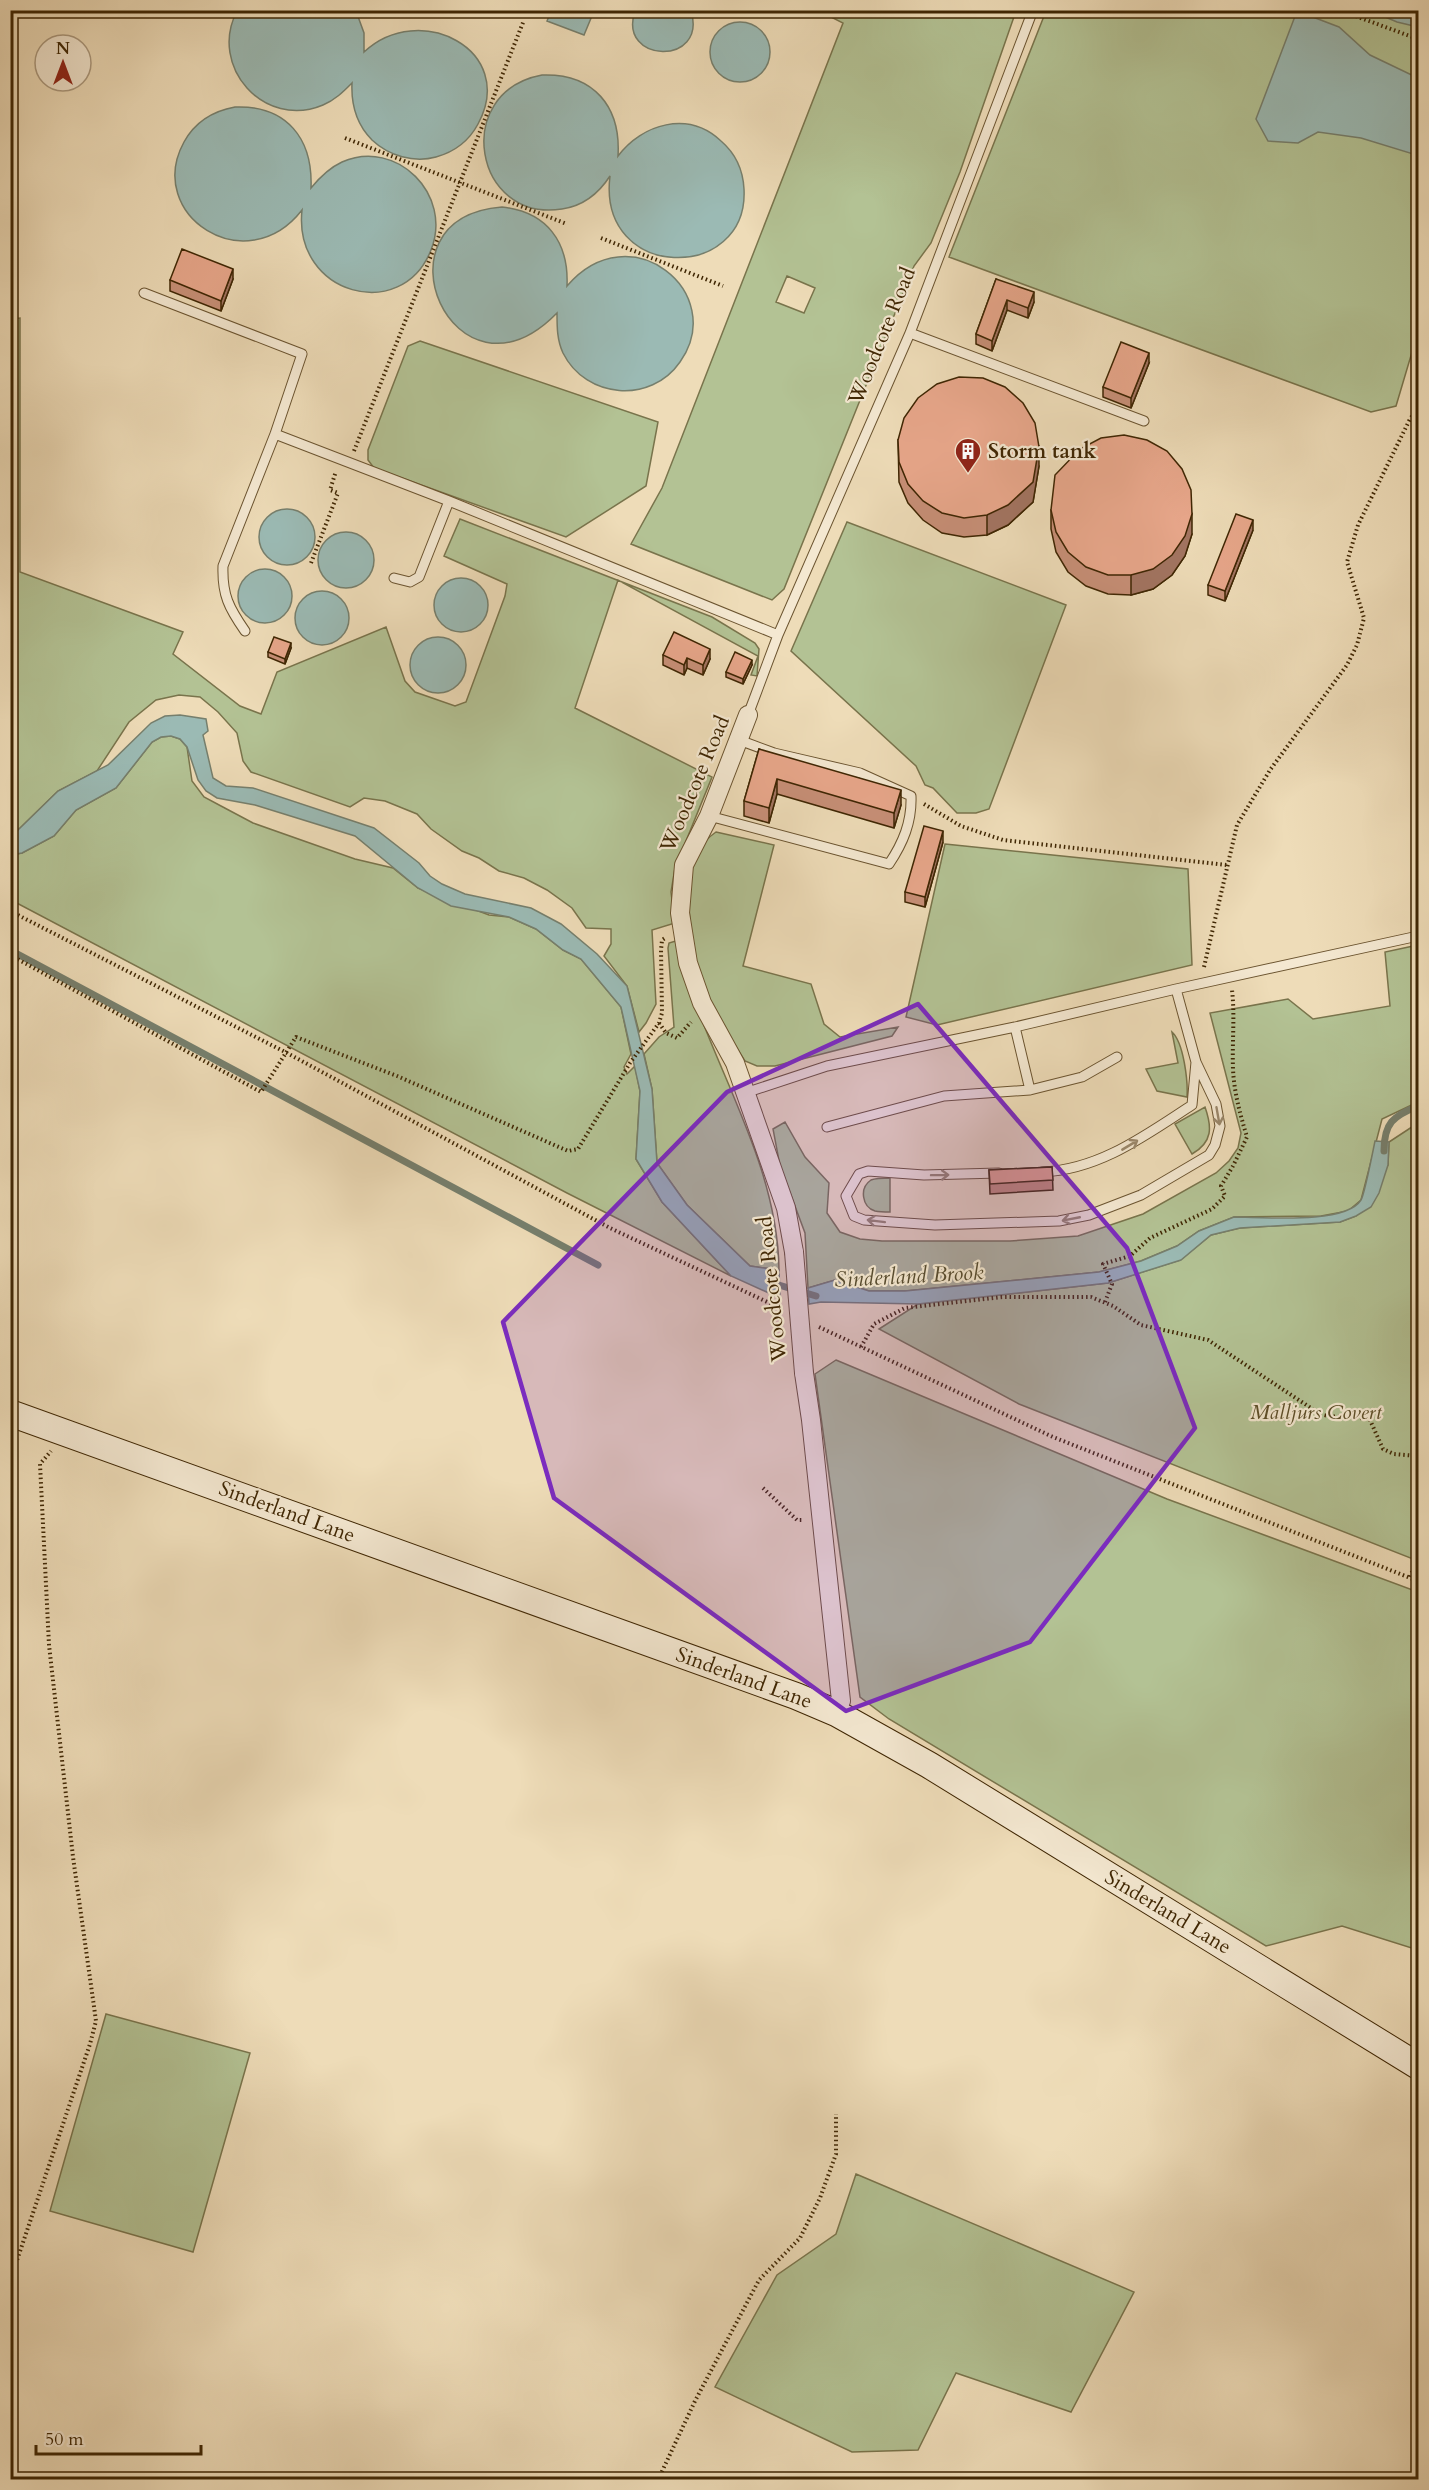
<svg xmlns="http://www.w3.org/2000/svg" width="1429" height="2490" viewBox="0 0 1429 2490" font-family="Cardo,serif">
  <style>
    .green { fill: #b3c294; stroke: #79744c; stroke-width: 1.5; fill-rule: evenodd }
    .water { fill: #9bbab4; stroke: #767f6d; stroke-width: 1.5 }
    .lines { fill: none; stroke-linecap: round; stroke-linejoin: round }
    .stream { stroke: #767f6d; stroke-width: 7 }
    .lane-casing { stroke: #6b5430; stroke-width: 11 }
    .street-casing { stroke: #6b5430; stroke-width: 20 }
    .secondary-casing { stroke: #3f2603; stroke-width: 28 }
    .path { stroke: #3f2603; stroke-width: 4; stroke-dasharray: 1.5 3; stroke-linecap: butt }
    .lane { stroke: #f4e8d1; stroke-width: 9 }
    .street { stroke: #f4e8d1; stroke-width: 18 }
    .secondary { stroke: #f4e8d1; stroke-width: 26 }
    .street-bridge-casing { stroke: #6b5430; stroke-width: 20; stroke-linecap: butt }
    .street-bridge { stroke: #f4e8d1; stroke-width: 18 }
    .wall { fill: #c78f77; stroke: #3f2603; stroke-width: 1.5 }
    .shaded-wall { fill: #a27461; stroke: #3f2603; stroke-width: 1.5 }
    .building { fill: #e7a68a; stroke: #3f2603; stroke-width: 1.5 }
    .oneway { stroke: #9a876a }
    .marked { fill: #7b2cbf; fill-opacity: 0.2; stroke: #7b2cbf; stroke-width: 4.5; stroke-linejoin: round }
    .labels { text-anchor: middle; dominant-baseline: central; stroke-width: 4.5; stroke-linejoin: round; paint-order: stroke }
    .street-label { font-size: 21px; fill: #3f2603; stroke: #f4e8d1 }
    .poi-label { font-size: 21px; font-weight: bold; fill: #3f2603; stroke: #f4e8d1; text-anchor: start }
    .park-label { font-size: 21px; font-style: italic; fill: #5c4d27; stroke: #f4e8d1 }
    .water-label { font-size: 22px; font-style: italic; fill: #564b2f; stroke: #f4e8d1 }
  </style>
  <rect width="100%" height="100%" fill="#eedcb8"/>
  <filter id="stains"><feTurbulence type="fractalNoise" baseFrequency=".00333" numOctaves="4"/><feColorMatrix values="0 0 0 0 .2 0 0 0 0 .09 0 0 0 0 .02 0 0 0 .5 -.17"/></filter>
  <radialGradient id="worn" r=".72"><stop offset=".6" stop-color="#630" stop-opacity="0"/><stop offset="1" stop-color="#630" stop-opacity=".3"/></radialGradient>
  <path class="green" d="M830 11H1016L960 172 931 243 914 266 784 589 772 600 631 544 662 488 843 23 831 17ZM787 276 815 288 804 313 776 302Z
    M1046 11H1418V332L1396 406 1371 412 949 257Z
    M20 318V572L183 632 173 654 240 706 261 714 277 672 386 627 405 681 415 692 455 706 466 702 505 596 507 584 444 556 460 519 712 617 755 643 759 649 757 676 751 675 758 656 618 580 575 708 712 777 675 868 671 892 675 923 652 930 656 1004 646 1023 639 1032 627 986 604 956 611 944V929L586 928 572 908 547 890 524 878 499 871 479 858 462 851 431 829 417 814 385 801 364 798 350 807 251 772 243 761 237 733 218 712 200 697 179 695 156 700 129 722 97 771 58 791 16 832 11 835V319Z
    M420 341 658 422 646 486 566 537 374 468 368 460V450L408 346Z
    M847 522 1066 605 989 809 976 813H957L933 788 925 785 916 766 791 651Z
    M171 736 180 739 187 747 192 781 204 797 221 806 253 823 355 859 393 868 418 888 489 915 509 917 536 929 563 950 581 959 621 1007 631 1054 624 1067 627 1074 635 1066 640 1091 636 1159 662 1202 731 1276 567 1193 11 900 10 855 22 853 54 836 76 810 116 788 152 742 161 737Z
    M716 832 774 845 743 966 811 984 824 1024 840 1037 898 1027 892 1036 775 1066H757L745 1061C730 1036 710 1011 701 984 697 973 696 959 694 948 688 910 679 857 716 832Z
    M945 844 1188 869 1192 965 937 1025 906 1017Z
    M679 940C685 963 690 988 698 1010 730 1095 778 1178 779 1270L750 1266 687 1205 657 1163 652 1089 644 1054 659 1037 674 1027 668 948 669 943Z
    M1418 945V1102L1382 1119 1361 1200 1348 1211 1321 1216 1234 1217 1199 1231 1177 1246 1141 1261 1099 1272 905 1291H869L835 1280 808 1288 805 1233 780 1166 773 1129 785 1122 805 1157 829 1183 827 1213 840 1232 860 1239 882 1241H1010L1078 1236 1143 1214 1216 1173 1229 1161 1238 1148 1241 1133 1210 1013 1288 999 1313 1019 1390 1006 1385 952Z
    M1172 1032C1184 1043 1188 1082 1187 1097L1157 1091 1146 1069 1178 1063Z
    M1205 1107C1212 1127 1213 1142 1192 1154L1175 1124Z
    M1418 1123V1561L1019 1404 879 1329 918 1304 1108 1283 1180 1260 1211 1235 1240 1228 1340 1222 1356 1216 1388 1165 1389 1142Z
    M890 1178V1212C885 1212 880 1212 875 1211 862 1207 859 1188 871 1180 876 1178 884 1178 890 1178Z
    M836 1360 1167 1499 1418 1592V1950L1342 1926 1266 1946 889 1719 860 1697 815 1374Z
    M106 2014 250 2053 193 2252 50 2211Z
    M856 2174 1134 2292 1071 2412 956 2373 918 2450 852 2452 715 2387 777 2275 836 2234Z"/>
  <path class="water" d="M237 11H356L364 33V52C419 0 518 50 478 124 469 141 454 152 436 157 414 163 389 156 372 140 356 124 351 105 352 83 343 92 335 100 323 105 264 130 208 66 237 11Z
    M551 11V10L594 11 584 35 547 21Z
    M691 11C708 66 617 64 635 11Z
    M1297 11 1339 27 1370 55 1418 78V148L1413 154 1361 138 1318 132 1298 143 1268 141 1256 119Z
    M1371 11H1418V27L1397 22Z
    M710 52a30 30 0 1 1 60 0a30 30 0 1 1-60 0Z
    M542 75C594 73 621 107 618 156 642 124 688 110 721 141 735 153 743 170 744 189 749 283 597 282 610 176 599 193 583 206 562 209 474 223 451 92 542 75Z
    M235 107C287 105 313 139 311 188 320 177 329 168 342 162 397 138 453 195 431 250 402 324 293 295 302 210 246 282 144 215 184 142 195 122 213 111 235 107Z
    M502 207C547 212 569 242 567 286 630 212 729 293 680 362 651 404 586 399 563 353 557 340 557 327 557 313 454 418 367 217 502 207Z
    M259 537a28 28 0 1 1 56 0a28 28 0 1 1-56 0Z
    M318 560a28 28 0 1 1 56 0a28 28 0 1 1-56 0Z
    M238 596a27 27 0 1 1 54 0a27 27 0 1 1-54 0Z
    M434 605a27 27 0 1 1 54 0a27 27 0 1 1-54 0Z
    M295 618a27 27 0 1 1 54 0a27 27 0 1 1-54 0Z
    M410 665a28 28 0 1 1 56 0a28 28 0 1 1-56 0Z
    M180 715 206 719 208 731 203 735 213 778 226 786 253 788 374 828 419 863 430 876 442 884 465 894 531 908 561 924 597 954 627 986 631 1002 652 1089 657 1163 687 1205 750 1266 779 1270 780 1298 731 1276 662 1202 636 1159 640 1091 621 1007 581 959 563 950 536 929 509 917 451 906 418 888 355 836 255 805 217 798 206 791 198 780 187 747 180 739 171 736 161 737 152 742 116 788 76 810 54 836 22 853 11 855V835L16 832 58 791 108 765 151 723 165 716Z
    M1375 1141 1389 1142 1388 1165 1379 1193 1371 1207 1356 1216 1340 1222 1240 1228 1211 1235 1181 1260 1108 1283 918 1304 821 1302 809 1304 808 1288 835 1280 869 1291H905L1099 1272 1141 1261 1177 1246 1199 1231 1234 1217C1262 1217 1345 1225 1361 1200 1364 1195 1373 1151 1375 1141Z"/>
  <g class="lines">
    <path class="stream" d="M10 950 598 1265
      M1384 1151C1384 1123 1393 1116 1418 1106
      M772 1283 816 1296"/>
    <g class="lane-casing">
      <path id="lane" d="M144 293 302 354 275 434 223 566C222 595 229 608 245 631
        M910 333 1144 421
        M275 434 449 501 778 635
        M394 578 410 582 419 577 449 501
        M748 715 778 635 910 333 1033 10
        M709 816 889 864C903 843 912 822 911 796L860 773 774 753 739 740
        M1176 989 1418 936
        M1015 1027 1030 1090
        M745 1093 827 1066 1015 1027 1176 989 1196 1062 1216 1104 1220 1126 1215 1145 1209 1155 1141 1195 1089 1215 1059 1221 935 1225 864 1220 854 1216 846 1196 859 1174 868 1171 924 1175 999 1173
        M827 1127 944 1096 1030 1090 1082 1077 1117 1057
        M1042 1172C1099 1170 1146 1135 1192 1105L1196 1062"/>
    </g>
    <g class="street-casing">
      <path id="street" d="M748 715 709 816 684 865 680 913 688 963 702 1003 735 1063 786 1208 794 1252
        M804 1373 811 1420 841 1701 836 1713"/>
    </g>
    <g class="secondary-casing">
      <path id="secondary" d="M10 1413 796 1696 836 1713 929 1765 1418 2066"/>
    </g>
    <path class="path" d="M1339 10 1418 39
      M345 138 567 224
      M601 238 723 286
      M354 451 524 20
      M311 563 338 493 330 490 336 471
      M924 804 961 826 1003 840 1227 865
      M10 911 287 1053 610 1228 780 1308
      M10 955 261 1092 296 1037 397 1076 568 1151 578 1149 630 1063 659 1023 662 1013 661 950 662 940 665 938
      M1204 967 1237 825 1270 770 1347 665 1357 645 1364 618 1347 562 1358 525 1410 419 1418 408
      M659 1023 666 1033 677 1038 691 1022
      M1105 1302 1112 1284 1103 1264 1130 1256 1150 1238 1212 1209 1225 1196 1221 1186 1233 1166 1247 1137C1240 1114 1234 1092 1233 1069 1232 1042 1235 1016 1232 990
      M819 1327 1053 1437 1418 1581
      M861 1347 874 1324 905 1308 1002 1297H1091L1113 1306 1141 1325 1208 1340 1320 1414C1337 1419 1352 1415 1370 1420L1383 1449 1394 1454 1418 1456
      M763 1488 797 1520H804
      M1410 1577 1418 1557
      M10 2281 90 2044 96 2021 73 1857 49 1645 40 1464 51 1451
      M658 2480 695 2401 759 2280 800 2238 820 2198 836 2154V2114"/>
    <use href="#lane" class="lane"/>
    <use href="#street" class="street"/>
    <use href="#secondary" class="secondary"/>
    <g class="street-bridge-casing">
      <path id="street-bridge" d="M794 1252 804 1373"/>
    </g>
    <use href="#street-bridge" class="street-bridge"/>
  </g>
  <path class="wall" d="M233 279 221 311 170 291V280Z
    M996 279 1034 302 1028 318 1007 310 992 351 976 344V334Z
    M1149 363 1131 408 1103 397V387Z
    M898 440 1039 466 1033 502 1008 525 987 535 964 537 942 533 923 520 908 503 899 482Z
    M1051 510 1192 534 1185 556 1172 575 1153 589 1131 595 1108 594 1086 586 1068 572 1056 552 1051 529Z
    M1253 530 1225 601 1208 595V585Z
    M291 648 285 664 268 657V652Z
    M663 655 710 659 703 675 687 668 684 675 663 665Z
    M752 665 743 684 726 677V672Z
    M759 749 901 805 894 828 777 794 769 823 744 816V801Z
    M943 842 925 907 905 902V892Z
    M1052 1167 1053 1190 990 1194 989 1170Z"/>
  <path class="shaded-wall" d="M233 269V279L221 311V301Z
    M1034 292V302L1028 318V308Z
    M1007 300V310L992 351V341Z
    M1149 353V363L1131 408V398Z
    M1039 447V466L1033 502 1008 525 987 535V515Z
    M1192 514V534L1185 556 1172 575 1153 589 1131 595V575Z
    M1253 520V530L1225 601V591Z
    M291 643V648L285 664V659Z
    M710 649V659L703 675V665Z
    M687 658V668L684 675V665Z
    M752 660V665L743 684V679Z
    M777 779V794L769 823V808Z
    M901 790V805L894 828V813Z
    M943 831V842L925 907V897Z"/>
  <path class="building" d="M182 249 233 269 221 301 170 280Z
    M996 279 1034 292 1028 308 1007 300 992 341 976 334Z
    M1121 342 1149 353 1131 398 1103 387Z
    M959 377 983 378 1005 387 1023 403 1035 423 1039 447 1033 482 1008 505 987 515 964 518 942 513 923 501 908 484 899 462 898 440 904 418 918 398 937 384Z
    M1124 435 1147 440 1167 451 1182 469 1191 490 1192 514 1185 536 1172 555 1153 569 1131 575H1108L1086 567 1068 552 1056 532 1051 510 1055 475 1080 449 1101 438Z
    M1236 514 1253 520 1225 591 1208 585Z
    M674 632 710 649 703 665 687 658 684 665 663 655Z
    M274 637 291 643 285 659 268 652Z
    M735 652 752 660 743 679 726 672Z
    M759 749 901 790 894 813 777 779 769 808 744 801Z
    M924 826 943 831 925 897 905 892Z
    M1052 1167 1053 1180 990 1184 989 1170Z"/>
  <defs><path id="oneway-shaft" d="M-6 0H5M1.5-3L5.5 0L1.5 3" fill="none" stroke-width="1.6" stroke-linecap="round" stroke-linejoin="round" transform="scale(1.5)"/></defs>
  <g class="oneway">
    <use href="#oneway-shaft" transform="translate(1218 1116) rotate(80)"/>
    <use href="#oneway-shaft" transform="translate(1130 1145) rotate(-31)"/>
    <use href="#oneway-shaft" transform="translate(940 1175) rotate(-1)"/>
    <use href="#oneway-shaft" transform="translate(1071 1219) rotate(169)"/>
    <use href="#oneway-shaft" transform="translate(876 1221) rotate(-173)"/>
  </g>
  <path class="marked" d="M918 1004 1127 1248 1195 1428 1030 1642 846 1711 554 1498 503 1322 727 1092Z"/>
  <defs>
    <g id="building-pin" transform="scale(1.35)"><path d="M0 17L-7.5 6A9.5 9.5 0 1 1 7.5 6Z" fill="#8f2418" stroke="#f4e8d1"/><path d="M-4-6H4V6H1V3H-1V6H-4ZM-2.5-4.3h1.7v1.8h-1.7ZM.8-4.3h1.7v1.8H.8ZM-2.5-1h1.7V.8h-1.7ZM.8-1h1.7V.8H.8Z" fill="#fff"/></g>
  </defs>
  <g fill-rule="evenodd">
    <use href="#building-pin" x="968" y="451"/>
  </g>
  <g class="labels">
    <g class="street-label">
      <text transform="translate(882 336) rotate(-68)">Woodcote Road</text>
      <text transform="translate(695 784) rotate(-67)">Woodcote Road</text>
      <text transform="translate(772 1289) rotate(-96)">Woodcote Road</text>
      <text transform="translate(287 1512) rotate(20)">Sinderland Lane</text>
      <text transform="translate(744 1678) rotate(20)">Sinderland Lane</text>
      <text transform="translate(1168 1912) rotate(31)">Sinderland Lane</text>
    </g>
    <g class="poi-label">
      <text x="988" y="451">Storm tank</text>
    </g>
    <g class="park-label">
      <text x="1316" y="1412">Malljurs Covert</text>
    </g>
    <g class="water-label">
      <text transform="translate(909 1276) rotate(-3)">Sinderland Brook</text>
    </g>
  </g>
  <rect width="1429" height="2490" fill="none" stroke="#eedcb8" stroke-width="36"/>
  <rect x="12" y="12" width="1405" height="2466" fill="none" stroke="#3f2603" stroke-width="3"/>
  <rect x="18" y="18" width="1393" height="2454" fill="none" stroke="#3f2603" stroke-width="1.5"/>
  <g transform="translate(63 63)"><circle r="28" fill="#f4e8d1" stroke="#ac9a7f" stroke-width="1.5"/>
  <path d="M0-4.5L10 22L0 15L-10 22Z" fill="#8f2418"/>
  <text y="-9" font-size="16" font-weight="bold" text-anchor="middle" fill="#3f2603">N</text>
  </g>
  <path d="M36 2445v9h165v-9" fill="none" stroke="#3f2603" stroke-width="3"/>
  <text x="45" y="2445" font-size="18" fill="#3f2603" stroke="#f4e8d1" stroke-width="4.5" paint-order="stroke">50 m</text>
  <rect width="100%" height="100%" filter="url(#stains)"/>
  <rect width="100%" height="100%" fill="url(#worn)"/>
</svg>
